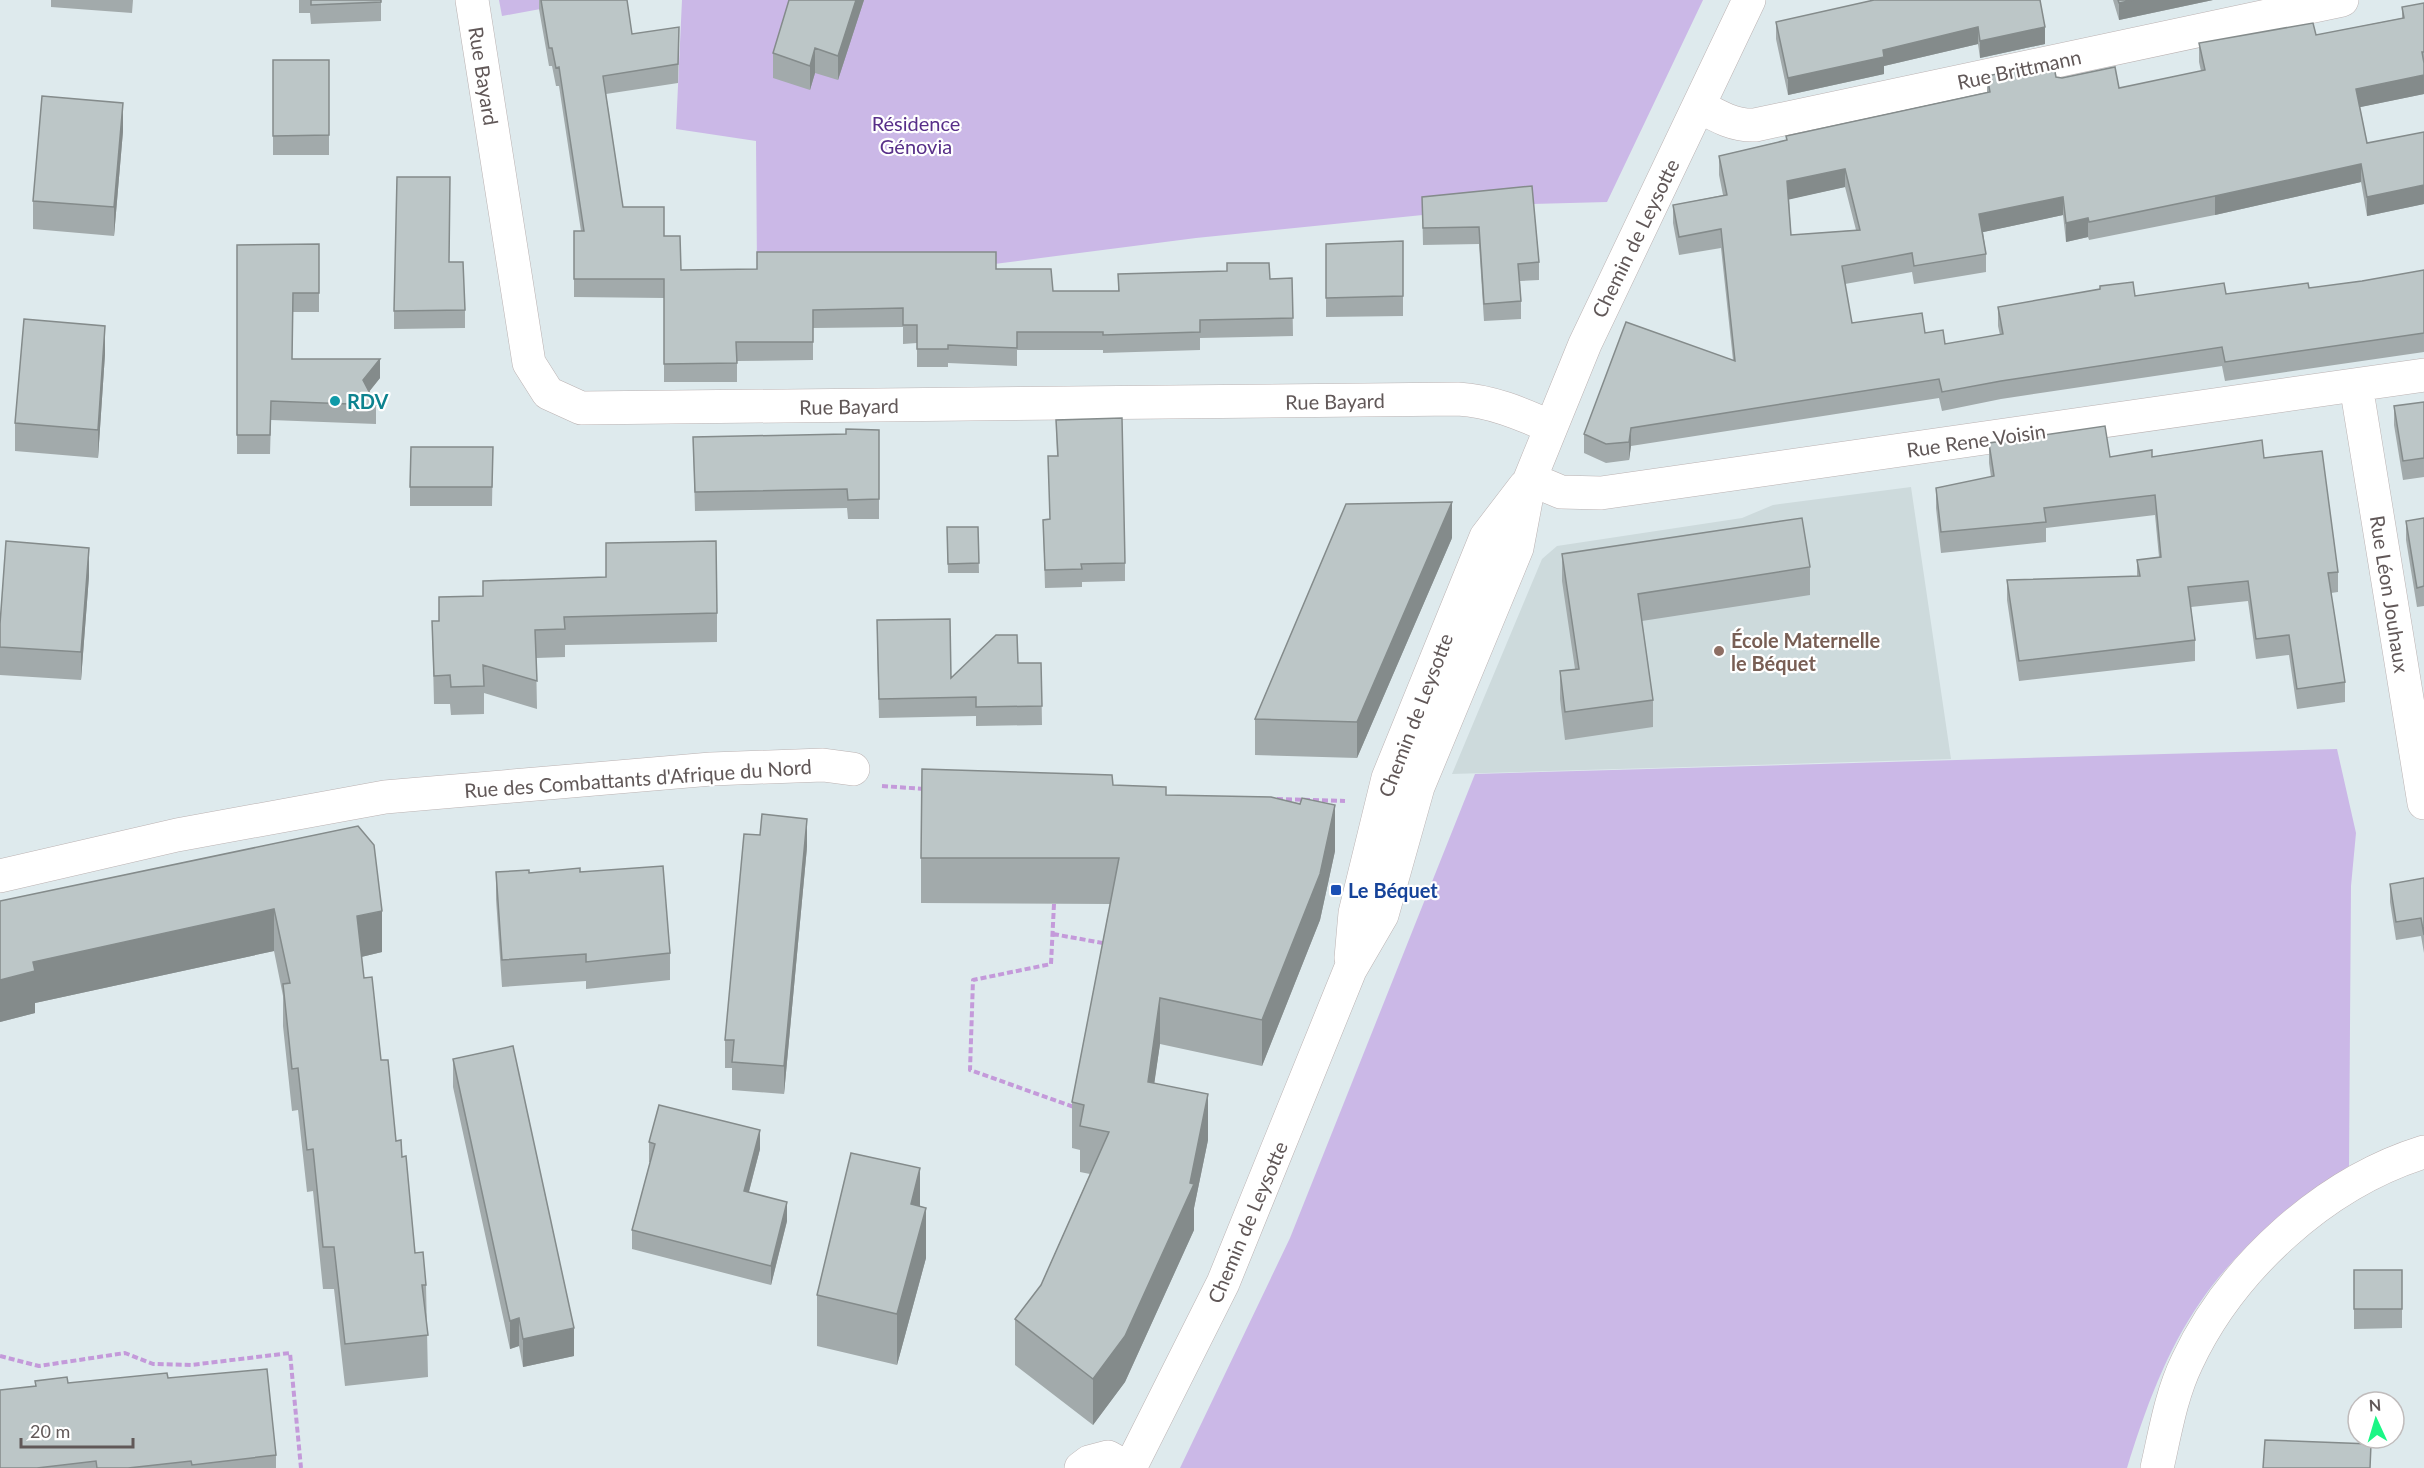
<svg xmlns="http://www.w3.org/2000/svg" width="2424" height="1468" viewBox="0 0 2424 1468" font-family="Lato,sans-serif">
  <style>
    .education { fill: #cddadc }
    .green { fill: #cbb8e7 }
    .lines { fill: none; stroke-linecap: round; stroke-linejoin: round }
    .minor-casing { stroke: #bbb2b2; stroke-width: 34 }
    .path { stroke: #c49ada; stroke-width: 4; stroke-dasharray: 6 3; stroke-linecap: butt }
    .minor { stroke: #fff; stroke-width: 33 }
    .wall { fill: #a2aaab; fill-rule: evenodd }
    .shaded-wall { fill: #848b8b }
    .building { fill: #bcc6c7; stroke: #848b8b; stroke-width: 1.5; fill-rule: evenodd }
    .culture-dot { fill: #0f9aa8; stroke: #fff; stroke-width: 2 }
    .education-dot { fill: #8d6e63; stroke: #fff; stroke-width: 2 }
    .transit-dot { fill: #1a4fb4; stroke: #fff; stroke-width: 2 }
    .labels { text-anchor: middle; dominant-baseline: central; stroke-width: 4.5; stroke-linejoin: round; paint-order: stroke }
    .street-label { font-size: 20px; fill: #615858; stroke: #fff }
    .park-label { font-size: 20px; fill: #582f89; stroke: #fff }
    .culture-label { font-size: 20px; font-weight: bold; fill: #0d838f; stroke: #fff; text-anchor: start }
    .education-label { font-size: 20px; font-weight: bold; fill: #785e54; stroke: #fff; text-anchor: start }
    .transit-label { font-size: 20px; font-weight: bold; fill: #164399; stroke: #fff; text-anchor: start }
  </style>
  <rect width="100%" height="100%" fill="#deeaed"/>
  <path class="education" d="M1911 487 1951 759 1452 774 1542 559 1557 546 1742 518 1773 505Z"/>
  <path class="green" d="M499 0H589L502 16Z
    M682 0H1703L1607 202 1532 204 1196 238 947 270H757L756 141 676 129Z
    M2337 749 2356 833 2351 886 2349 1166C2294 1201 2238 1247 2201 1301 2166 1351 2145 1410 2127 1468H1180L1290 1238 1475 774Z"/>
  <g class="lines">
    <g class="minor-casing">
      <path id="minor" d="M472 0 529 363 548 393 581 408 1458 399C1491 401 1520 413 1551 427
        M1699 106C1717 116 1734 126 1755 125L2342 0
        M2356 385 2424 803
        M1530 479 1561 492 1601 493 2424 375
        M0 876 177 835 385 797 711 769 823 765 853 769
        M1351 958 1355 913 1388 778 1486 537 1525 486
        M1081 1468 1089 1462 1108 1457 1128 1468
        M1130 1468 1223 1283 1350 970 1382 915 1418 787 1517 548 1530 479 1585 344 1749 0
        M2157 1468C2165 1433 2171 1395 2187 1362 2231 1268 2324 1183 2424 1152"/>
    </g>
    <path class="path" d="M882 786 925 789
      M1277 799 1345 801
      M1054 904 1051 964 973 980 970 1070 1074 1107
      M1053 934 1108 944
      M0 1356 39 1366 125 1353 153 1364 191 1365 290 1353 301 1468"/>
    <use href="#minor" class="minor"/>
  </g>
  <path class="wall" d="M51 0H133L132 13 51 7Z
    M299 0H381V21L311 24 310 13H299Z
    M539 0H627L632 34 679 45 678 83 606 94 623 207 664 236 681 270 996 269 1053 291H1118V274L1270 279 1292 278 1293 336 1200 338V350L1103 353V350H1017V366L948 363V367H917V343L903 344V327L813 328V360L737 361V382H664V298L574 297V231H581L559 86H556L552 66H549L539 9Z
    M789 0H864L838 80 815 73 810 90 773 78V53Z
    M1870 0H2040L2045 44 1980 58 1978 44 1884 66V74L1788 95 1776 39V22L1871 1Z
    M2113 0H2213L2119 20Z
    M2424 3V94L2360 107 2367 143 2424 132V204L2367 216 2361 182 2215 215 2089 240 2088 237 2066 242 2063 215 1983 232 1986 254V272L1914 284 1912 272 1845 284 1852 323 1925 333 1945 344 2000 335 1998 326V307L2135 296 2226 294 2309 288 2362 281 2424 270V352L2225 381 2222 366 2001 399 1942 411 1939 398 1631 446 1629 460 1606 463 1584 453V434L1733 360 1721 248 1679 255 1673 223V205L1723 195 1719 175V156L1786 140V136L1987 92V76L2056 77 2119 88 2201 71 2199 62V43L2316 35 2402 18V7ZM1845 187 1856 230 1791 235 1789 199Z
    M273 60H329V155H273Z
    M123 131 114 236 33 229V201Z
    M1532 186 1539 262V280L1520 281 1521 301V319L1484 321 1479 244 1423 245 1422 197Z
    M1403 241V316L1326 317V244Z
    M319 244V312H293L292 359 380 378 369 392 376 405V424L271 420 270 454H237V245Z
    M449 262 465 310V328L394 329V311Z
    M105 354 98 458 15 451V423Z
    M2424 402V477L2403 480 2394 425V406Z
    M1056 420 1125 563V581L1082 582V587L1045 588 1043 520 1050 519 1048 456H1057Z
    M879 430V519H848L847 508 695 511 693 437 846 434Z
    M1989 443 2110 457 2264 458 2338 572V592L2331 593 2345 682V702L2297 709 2289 655 2256 659 2248 601 2191 607 2195 640V661L2019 681 2007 600V580L2137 576V560L2159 557 2155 515 2046 528V542L1941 553 1936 508V488L1991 477 1989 463Z
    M493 447 492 506H410V487Z
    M2424 518V606L2417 607 2406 540V521Z
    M947 527H978L979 573H948Z
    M1452 538 1357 758 1255 755V719Z
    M606 543 717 613V642L565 645V657L536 658 537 709 484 693V714L451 715 450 704H434L432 621H439V597L483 596V581L606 577Z
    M1562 554 1810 567V595L1642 621 1653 700V727L1565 740 1560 699V671L1575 669 1562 581Z
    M89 576 81 680 0 675V624Z
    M877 639 951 678 1018 663H1041L1042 725 976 726V716L879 718Z
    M1113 785 1166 795 1335 851 1320 920 1262 1066 1160 1044 1154 1083 1208 1140 1194 1208V1230L1125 1382 1093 1425 1015 1365V1319L1041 1285 1090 1174 1080 1172V1150L1072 1148V1102L1110 904 921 903V858Z
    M358 826 382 952 361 957 364 978 381 1060 396 1141 402 1157 415 1253 426 1285 428 1377 345 1386 334 1289H323L313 1191 307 1192 298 1110 292 1111 283 1026V996L274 951 35 1003V1013L0 1022V901Z
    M807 847 784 1094 732 1090V1068H725V1040Z
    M496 872 529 873 580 872 670 953V980L586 989V981L502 987 496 899Z
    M2424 878V953L2421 936 2396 940 2390 902V884Z
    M453 1059 574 1356 523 1367 519 1346 510 1349 453 1087Z
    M649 1142 760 1149 749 1192 787 1221 771 1285 632 1249V1230L650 1162H649Z
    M920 1206 926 1258 897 1365 817 1346V1295Z
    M2354 1270H2402V1328L2354 1329Z
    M35 1381 68 1383 276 1455V1468H0L35 1386Z"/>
  <path class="shaded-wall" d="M856 0H864L838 80V56Z
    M2133 0H2213L2119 20V3Z
    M1978 27V44L1884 66V74L1788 95V78L1883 50Z
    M2045 27V44L1980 58V41Z
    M815 48V73L810 90V66Z
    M2424 75V94L2356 108V89Z
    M123 103V131L114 236V207Z
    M2361 164V182L2215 215V196Z
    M1845 169V187L1787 200V181Z
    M2424 185V204L2367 216V197Z
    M2063 197V215L1979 233V214Z
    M2088 218V237L2066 242V223Z
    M105 326V354L98 458V430Z
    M380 359V378L363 399V380Z
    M1631 428V446L1629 460V442Z
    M1452 502V538L1357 758V722Z
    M89 548V576L81 680V652Z
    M1335 805V851L1320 920 1262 1066V1020Z
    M807 819V847L784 1094V1066Z
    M274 909V951L35 1003V1013L0 1022V980L33 962Z
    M382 911V952L357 958V916Z
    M1160 998V1044L1148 1127V1082Z
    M1208 1094V1140L1194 1208V1230L1125 1382 1093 1425V1379L1190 1183Z
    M760 1130V1149L744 1210V1191Z
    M920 1168V1219L911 1204Z
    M787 1202V1221L771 1285V1266Z
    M926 1208V1258L897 1365V1314Z
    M519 1318V1346L510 1349V1321Z
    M574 1328V1356L523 1367V1339Z"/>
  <path class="building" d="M311 0H381V2L311 5Z
    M541 0H627L632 34 679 27 678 64 603 76 623 207H664V236H680L681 270 757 269V252H996V269H1051L1053 291H1119L1118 274 1227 271V263H1269L1270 279 1292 278 1293 318 1200 320V332L1103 335V332H1017V348L948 345V349H917V325H903V308L813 310V342H736L737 363 664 364V279H574V231H584L559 67 556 68 552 48H549Z
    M789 0H856L838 56 815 48 810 66 773 53Z
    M1874 0H2040L2045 27 1980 41 1978 27 1883 50 1884 57 1788 78 1776 22Z
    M2118 0H2133L2119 3Z
    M2424 3V52H2422L2424 63V75L2356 89 2367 143 2424 132V185L2367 197 2361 164 2215 196 2089 222 2088 218 2066 223 2063 197 1979 214 1986 254 1914 266 1912 253 1842 266 1852 323 1922 313 1925 333 1943 330 1945 344 2003 334 1998 307 2100 289V286L2133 282 2135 296 2224 283 2226 294 2308 283 2309 288 2362 281 2424 270V333L2225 362 2222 347 2001 381 1942 392 1939 379 1631 428 1629 442 1606 444 1584 434 1626 322 1735 361 1721 229 1679 237 1673 205 1727 195 1719 156 1787 140 1786 136 1990 92 1987 76 2053 62 2056 77 2062 78 2115 67 2119 88 2205 70 2199 43 2313 23 2316 35 2404 18 2402 7ZM1845 169 1860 230 1791 235 1787 181Z
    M273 60H329V135L273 136Z
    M42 96 123 103 114 207 33 201Z
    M397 177H450L449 262H463L465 310 394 311Z
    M1532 186 1539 262 1518 264 1521 301 1484 304 1479 227 1423 228 1422 197Z
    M1403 241V296L1326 298V244Z
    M319 244V293H293L292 359H380L363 380 376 405 271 401 270 435H237V245Z
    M24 319 105 326 98 430 15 423Z
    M2424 402V458L2403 461 2394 406Z
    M1122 418 1125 563 1081 564 1082 569 1045 570 1043 520 1050 519 1048 456H1058L1056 420Z
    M2105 426 2110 457 2152 450V457L2262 440 2264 458 2322 451 2338 572 2328 573 2345 682 2297 689 2289 635 2256 639 2248 581 2188 587 2195 640 2019 661 2007 580 2140 576 2137 560 2161 557 2155 495 2044 508 2046 522 1941 532 1936 488 1994 476 1989 443Z
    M846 429 879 430V499L848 500 847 489 695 492 693 437 846 434Z
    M411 447H493L492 487H410Z
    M1452 502 1357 722 1255 719 1346 504Z
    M1802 518 1810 567 1638 594 1653 700 1565 712 1560 671 1579 669 1562 554Z
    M2424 518V586L2417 588 2406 521Z
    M947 527H978L979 563 948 564Z
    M6 541 89 548 81 652 0 647V624Z
    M716 541 717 613 564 617 565 629 535 630 537 681 483 665 484 686 451 687 450 675 434 676 432 621H439V597L483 596V581L606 577V543Z
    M950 619 951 678 996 635H1017L1018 663H1041L1042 706 976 707V697L879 699 877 620Z
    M922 769 1112 775 1113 785 1166 787V795L1271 797 1300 804 1302 798 1335 805 1320 874 1262 1020 1160 998 1148 1082 1208 1094 1190 1183 1194 1184 1125 1336 1093 1379 1015 1319 1041 1285 1109 1132 1080 1126 1084 1105 1072 1102 1119 858H921Z
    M762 814 807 819 784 1066 732 1062 734 1040H725L744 834 760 835Z
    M358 826 374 845 382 911 357 916 364 978 372 977 381 1060H388L396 1141 401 1140 402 1157 406 1156 415 1253 423 1252 426 1285H422L428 1335 345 1344 334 1247H323L313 1149 307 1150 298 1068 292 1069 283 984 290 983 274 909 33 962 35 971 0 980V901Z
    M663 866 670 953 586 962V954L502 960 496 872 529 870V873L580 868V872Z
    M2424 878V935L2421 918 2396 922 2390 884Z
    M513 1046 574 1328 523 1339 519 1318 510 1321 453 1059Z
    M659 1105 760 1130 744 1191 787 1202 771 1266 632 1230 655 1144 649 1142Z
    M851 1153 920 1168 911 1204 926 1208 897 1314 817 1295Z
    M2354 1270H2402V1309H2354Z
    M267 1369 276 1455 192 1465 191 1461 128 1468H97L96 1461 37 1468H0V1390L36 1386 35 1381 67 1377 68 1383 167 1373 168 1378Z
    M2265 1440 2371 1444 2370 1468H2263Z"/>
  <circle class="culture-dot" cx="335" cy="401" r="6"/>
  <circle class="education-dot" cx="1719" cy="651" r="6"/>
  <rect class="transit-dot" x="1330" y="884" width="12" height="12" rx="3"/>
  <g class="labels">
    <g class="street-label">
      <text transform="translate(2019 69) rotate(-12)">Rue Brittmann</text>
      <text transform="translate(484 76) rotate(81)">Rue Bayard</text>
      <text transform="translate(1635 238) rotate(-64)">Chemin de Leysotte</text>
      <text transform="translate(1335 401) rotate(-1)">Rue Bayard</text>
      <text transform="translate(849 406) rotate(-1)">Rue Bayard</text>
      <text transform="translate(1976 440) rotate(-8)">Rue Rene Voisin</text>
      <text transform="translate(2390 594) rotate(81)">Rue Léon Jouhaux</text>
      <text transform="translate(1415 715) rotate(-69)">Chemin de Leysotte</text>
      <text transform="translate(638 778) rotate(-4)">Rue des Combattants d'Afrique du Nord</text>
      <text transform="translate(1247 1222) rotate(-67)">Chemin de Leysotte</text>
    </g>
    <g class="park-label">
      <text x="916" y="123">Résidence<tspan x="916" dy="23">Génovia</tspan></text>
    </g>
    <g class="culture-label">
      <text x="347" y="401">RDV</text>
    </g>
    <g class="education-label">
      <text x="1731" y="640">École Maternelle<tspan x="1731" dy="23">le Béquet</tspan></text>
    </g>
    <g class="transit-label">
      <text x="1348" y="890">Le Béquet</text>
    </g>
  </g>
  <g transform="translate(2376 1420) rotate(356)"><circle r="28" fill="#ffffff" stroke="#c0bcbc" stroke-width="1.5"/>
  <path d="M0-4.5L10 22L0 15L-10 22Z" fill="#1bf685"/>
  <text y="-9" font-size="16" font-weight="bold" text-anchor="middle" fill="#615858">N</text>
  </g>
  <path d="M21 1438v9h112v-9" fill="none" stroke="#615858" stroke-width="3"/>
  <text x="30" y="1438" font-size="18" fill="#615858" stroke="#ffffff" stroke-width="4.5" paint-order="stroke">20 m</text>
</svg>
